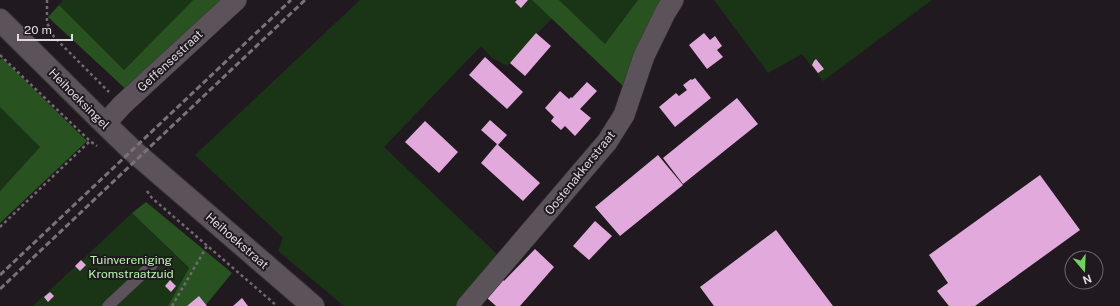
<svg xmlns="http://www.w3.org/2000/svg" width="1120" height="306" viewBox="0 0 1120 306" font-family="'Public Sans',sans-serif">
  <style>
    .green { fill: #1a3516 }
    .forest { fill: #285320 }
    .building { fill: #e2aadc }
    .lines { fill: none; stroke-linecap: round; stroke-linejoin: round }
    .service-casing { stroke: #393438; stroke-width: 12 }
    .minor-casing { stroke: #393438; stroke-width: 22 }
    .tertiary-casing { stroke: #393438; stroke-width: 24 }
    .path { stroke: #716a70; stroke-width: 2.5; stroke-dasharray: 3 3; stroke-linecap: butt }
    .service { stroke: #5b525a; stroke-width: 11 }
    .minor { stroke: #5b525a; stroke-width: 21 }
    .tertiary { stroke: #5b525a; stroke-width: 22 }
    .rail { stroke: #797378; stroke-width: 3; stroke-dasharray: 6 3; stroke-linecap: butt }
    .labels { text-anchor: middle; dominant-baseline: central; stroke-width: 4; stroke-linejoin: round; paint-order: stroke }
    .street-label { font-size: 12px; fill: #dfdade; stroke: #211920 }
    .park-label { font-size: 12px; fill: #b4f7a9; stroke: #211920 }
  </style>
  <rect width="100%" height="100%" fill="#211920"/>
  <path class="green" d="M63 0H193L124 70 59 5Z
    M360 0H532L552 18 507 66 491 57 481 46 384 147 502 259 461 306H344L278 251 283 238 195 155Z
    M559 0H638L605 44Z
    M714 0H932L823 81 802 54 768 73Z
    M0 107 40 147 0 191Z
    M132 213 189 269 168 306H33Z"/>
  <path class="forest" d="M193 0H230L131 94 48 17 59 5 124 70Z
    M532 0H559L605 44 638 0H670L627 90Z
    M2 58 87 141 0 223V191L40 147 0 107V60Z
    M146 202 232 273 205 306H168L189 268 132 213Z"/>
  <path class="building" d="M517 0H528L521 8 515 2Z
    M536 33 551 46 525 76 510 63Z
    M704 33 710 40 715 36 722 46 717 50 723 57 707 69 689 45Z
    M485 57 523 92 507 109 469 75Z
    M816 59 824 69 818 73 812 65 814 61Z
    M695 78 711 98 675 127 659 107 676 93 679 96 687 90 683 85 691 79 692 80Z
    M587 82 597 91 580 109 591 118 575 136 565 126 561 130 551 121 554 117 545 108 560 91 569 99 571 97 572 98Z
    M737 98 758 124 683 184 663 158Z
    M490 120 507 135 498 145 481 130Z
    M425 121 458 152 439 173 405 142Z
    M497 144 540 183 523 201 481 163Z
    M658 155 683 185 620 236 595 207Z
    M1040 175 1080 230 975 306H949L937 291 948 283 929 255Z
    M595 221 612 236 589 260 573 246Z
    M776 230 833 306H714L700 287Z
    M535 249 554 267 520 306H496L487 298 503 280 504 281Z
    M81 260 86 265 80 271 75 266Z
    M170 280 176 286 171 292 165 286Z
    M50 292 54 296 48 302 44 297Z
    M199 296 207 306H187Z
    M242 298 248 306H233Z"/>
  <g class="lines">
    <g class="service-casing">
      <path id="service" d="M108 306 152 265"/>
    </g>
    <g class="minor-casing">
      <path id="minor" d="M105 124 122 105 236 0
        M467 306 607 142 624 115 644 56 665 13 673 0"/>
    </g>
    <g class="tertiary-casing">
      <path id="tertiary" d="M0 20 105 124 132 150 313 306"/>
    </g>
    <path class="path" d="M47 0V23L54 37 109 92
      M0 55 90 141 97 146
      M147 191 152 198 277 306
      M0 227 90 141
      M172 306 207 246"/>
    <use href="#service" class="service"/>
    <use href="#minor" class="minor"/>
    <use href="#tertiary" class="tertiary"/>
    <path class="rail" d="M0 275 291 0
      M0 289 305 0"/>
  </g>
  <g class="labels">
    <g class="street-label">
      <text transform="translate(170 61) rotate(-43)">Geffensestraat</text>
      <text transform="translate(79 99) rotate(45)">Heihoeksingel</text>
      <text transform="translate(580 173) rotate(-51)">Oostenakkerstraat</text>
      <text transform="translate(237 241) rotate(41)">Heihoekstraat</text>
    </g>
    <g class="park-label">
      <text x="131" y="260">Tuinvereniging<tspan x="131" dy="14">Kromstraatzuid</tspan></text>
    </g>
  </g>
  <g transform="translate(1084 270) rotate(161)"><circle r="19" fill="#211920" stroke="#6d666c"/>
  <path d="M0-3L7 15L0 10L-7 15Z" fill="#70d35f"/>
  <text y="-6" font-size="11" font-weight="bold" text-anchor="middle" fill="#dfdade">N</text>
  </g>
  <path d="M18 34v6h54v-6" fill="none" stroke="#dfdade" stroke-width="2"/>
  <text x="24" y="34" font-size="12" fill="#dfdade" stroke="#211920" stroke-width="3" paint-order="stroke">20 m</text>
</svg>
